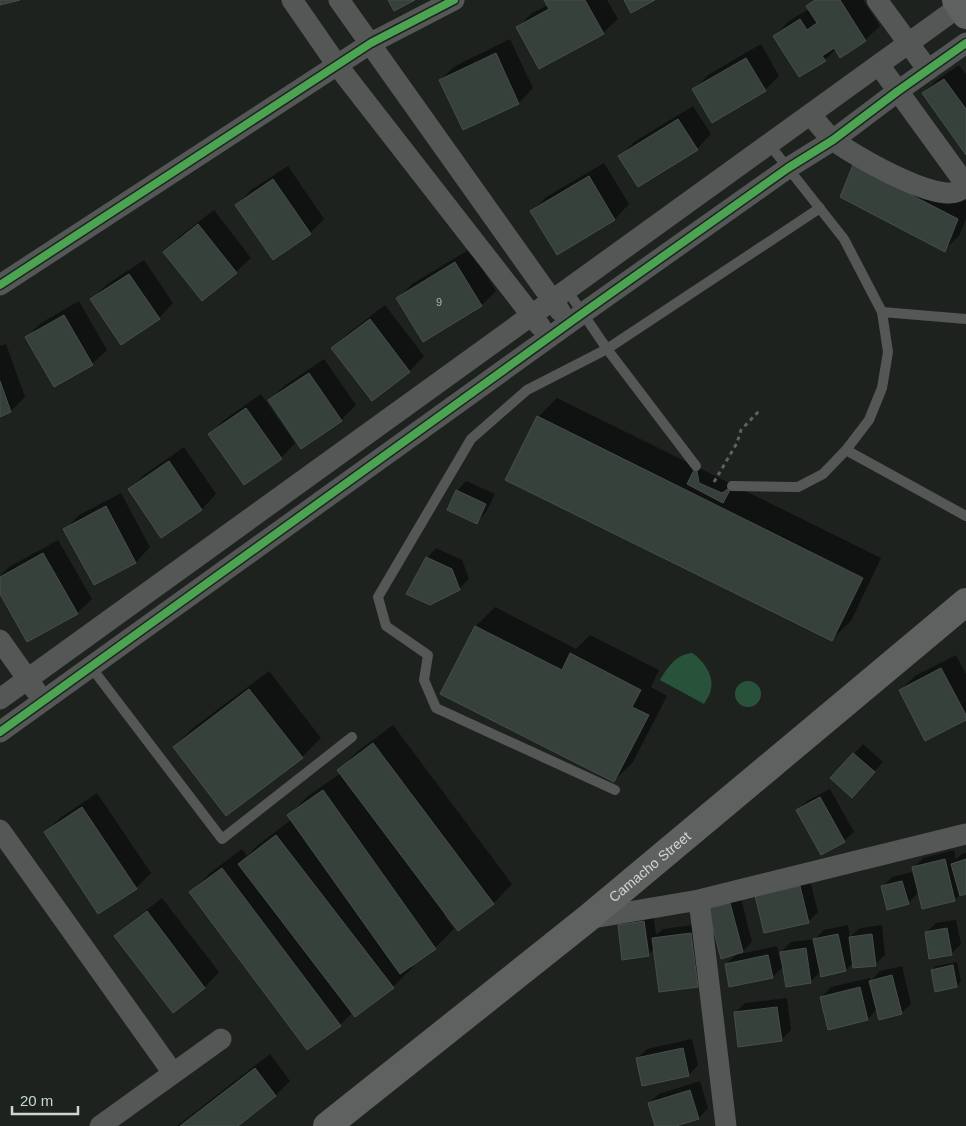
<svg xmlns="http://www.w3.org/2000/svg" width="966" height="1126" viewBox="0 0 966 1126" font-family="Arial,sans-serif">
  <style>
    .water { fill: #28533a }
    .shadow { fill: #0007 }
    .building { fill: #36413b; stroke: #494e4b }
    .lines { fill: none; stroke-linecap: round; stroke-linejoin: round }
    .path { stroke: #5e615f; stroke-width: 3; stroke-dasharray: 4 4; stroke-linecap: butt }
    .service { stroke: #545755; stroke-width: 10 }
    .minor { stroke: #545755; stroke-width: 21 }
    .primary { stroke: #5e615f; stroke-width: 28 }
    .cycleway-casing { stroke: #1a251e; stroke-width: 11 }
    .cycleway { stroke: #4ca352; stroke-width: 8 }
    .labels { text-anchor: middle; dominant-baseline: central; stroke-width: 5; stroke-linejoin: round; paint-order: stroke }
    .number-label { font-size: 11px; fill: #a9b1ac }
    .street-label { font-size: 14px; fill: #cfd6d1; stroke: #1a251e }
  </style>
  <rect width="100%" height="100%" fill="#1d221f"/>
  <path class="water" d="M692 653C704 661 716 677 710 693 709 696 706 700 704 704L660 680C668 667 675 655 692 653Z
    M735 694a13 13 0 1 1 26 0a13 13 0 1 1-26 0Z"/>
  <path class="shadow" d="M545 0H607L618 19 603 33 518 27 532 13 548 5Z
    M814 0H863L880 26 865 40 836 49 825 60 775 36 789 21 809 9 808 6Z
    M510 39 533 88 519 103 463 128 440 80 455 66Z
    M761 44 779 76 765 90H694L708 75Z
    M959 65 966 74V153L923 93 938 79Z
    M693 106 711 134 697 149 620 157 634 142Z
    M869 151 966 201V219L959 236 944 250Z
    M604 163 629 204 615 219 557 253 532 211 546 197Z
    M288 166 324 219 310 233 237 205 251 190Z
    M214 210 251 258 236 272 164 252 179 237Z
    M470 249 496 291 482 305 398 298 412 284Z
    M144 260 173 303 159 318 92 300 106 285Z
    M79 301 107 350 92 364 27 337 41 323Z
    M385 305 424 356 410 371 372 399 333 348 347 334Z
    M6 344 25 397 11 411 0 415V346Z
    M324 359 356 405 341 420 269 401 284 386Z
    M261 394 295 443 281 458 210 434 224 420Z
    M557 398 697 467 700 463 701 469 881 558 851 621 831 640 538 417Z
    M184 447 216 494 202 509 162 536 129 489 144 475Z
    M466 481 495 494 486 512 477 522 457 491Z
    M121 493 150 547 136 562 94 584 65 530 79 515Z
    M58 540 92 599 77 613 0 592V576L9 567Z
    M436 548 462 560 469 579 459 589 427 558Z
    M495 607 576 649 590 635 659 670 651 687 667 696 633 762 614 781 442 693 476 626Z
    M956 655 966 674V718L900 690 915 676Z
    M269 671 321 738 302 757 174 747 193 728Z
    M393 725 512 884 494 903 458 930 446 913 444 915 454 929 435 948 410 965 412 968 393 987 353 1012 340 1025 191 892 210 873 242 849 247 856 258 845 292 819 289 815 308 796 341 773 339 770 358 751Z
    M863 744 883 762 861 786 832 778Z
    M830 789 854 832 844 841 797 811 807 801Z
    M97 793 151 873 136 888 46 832 60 818Z
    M954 850 956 859 962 854 966 853V893L961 894 954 900 919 892 908 903 882 887 892 877 912 872 915 883H917L914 867 923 858Z
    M809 877 818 912 808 922 766 887Z
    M740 894 752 942 740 954 777 946 781 964H783L781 952 791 942 815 939 824 930 848 925 850 937 860 928 882 925 885 955 875 964 853 963 846 970 822 975 821 971 811 981 784 966 772 977 726 964 738 953 709 910 719 900Z
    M162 898 219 972 205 987 173 1011 116 936 131 922Z
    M653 912 656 935 663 929 700 924 707 976 698 986 654 949 648 955 619 926 629 916Z
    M956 920 961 944 951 954 926 933 936 923Z
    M957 962 961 981 957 986 932 970 936 966Z
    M902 966 911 1004 901 1013 877 1009 868 1019 822 997 831 987 870 978 871 981 880 971Z
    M787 998 791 1030 781 1040 736 1012 745 1003Z
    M692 1039 698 1065 689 1075 637 1058 647 1049Z
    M270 1054 290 1081 276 1095 236 1126H177Z
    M700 1081 708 1108 699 1118 671 1126H657L649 1103 659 1094Z"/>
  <path class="building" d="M0 0H20L0 5Z
    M388 0H415L394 11Z
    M544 0H585L604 34 539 69 516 27 549 9Z
    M624 0H655L631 13Z
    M815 0H840L866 41 840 58 834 48 822 56 826 61 799 77 773 36 800 19 807 30 817 23 806 6Z
    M496 53 519 104 463 130 439 80Z
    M746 58 766 91 712 123 692 89Z
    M944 79 966 109V155L922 93Z
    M678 119 698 150 638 187 618 156Z
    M853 165 958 219 945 252 840 197Z
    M589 176 615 220 557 255 530 211Z
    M273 179 311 234 273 260 235 205Z
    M198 224 237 273 202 301 163 252Z
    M455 262 482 306 423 342 396 298Z
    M129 274 160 319 121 345 90 299Z
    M64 315 93 365 54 387 25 337Z
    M370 319 410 372 372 401 331 348Z
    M309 373 342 421 301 449 268 400Z
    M0 381 11 412 0 417Z
    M246 408 282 459 244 485 208 434Z
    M537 416 863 578 832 641 505 480Z
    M169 461 202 510 161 538 128 489Z
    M696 466 699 483 722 493 732 486 723 503 687 484Z
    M456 490 486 504 477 524 447 510Z
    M106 506 136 563 94 585 63 529Z
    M43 553 78 614 27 642 0 594V577Z
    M426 557 452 569 460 590 430 605 406 594Z
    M475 626 562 670 570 653 641 690 632 707 649 715 614 782 440 694Z
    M941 668 966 715V720L925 741 899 690Z
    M249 689 303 758 226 816 173 747Z
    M373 743 494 904 458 931 337 770Z
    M853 753 875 772 852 798 830 778Z
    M323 790 436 949 400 974 287 815Z
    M820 797 845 842 821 855 796 810Z
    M82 807 137 889 98 914 44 832Z
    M276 835 394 988 355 1017 238 864Z
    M945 859 955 901 922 909 912 867Z
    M966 859V894L960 896 951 864Z
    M222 868 341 1026 307 1050 189 892Z
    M902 881 909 904 887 910 881 886Z
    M800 886 809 923 764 933 755 896Z
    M730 903 743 952 721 959 708 909Z
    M147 911 205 988 173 1013 114 936Z
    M644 921 649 956 622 960 618 925Z
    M947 928 952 955 929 959 925 932Z
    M691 933 698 987 659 992 652 938Z
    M838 934 846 971 821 977 813 939Z
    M872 934 876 966 853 968 849 937Z
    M806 948 811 983 786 987 780 952Z
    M768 955 773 978 729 987 725 964Z
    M953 965 957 987 935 992 931 970Z
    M892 975 902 1014 879 1020 869 981Z
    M860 987 868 1020 828 1030 820 997Z
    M777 1007 782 1041 738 1047 734 1012Z
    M683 1048 689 1076 642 1086 636 1058Z
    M255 1068 276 1096 238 1126H180Z
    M690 1090 699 1119 676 1126H655L648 1103Z"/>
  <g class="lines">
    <path class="path" d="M714 482 737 443 741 430 759 411"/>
    <path class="service" d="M567 290 607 349 696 466
      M882 312 966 319
      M846 450 966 516
      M732 486 798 487 823 474 846 450 869 420 882 388 888 352 882 312 844 239 769 144
      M91 667 222 839 352 737
      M615 790 436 708 424 680 428 655 386 626 378 597 471 439 527 390 607 349 820 208"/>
    <path class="minor" d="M292 0 337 65 540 326
      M339 0 560 311
      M877 0 928 70
      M810 114C818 123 825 133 833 140 848 152 960 219 964 182L879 65
      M0 285 371 43 454 0
      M0 640 36 691
      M0 699 960 6
      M0 732 583 313 788 168 833 140 898 91 966 43
      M0 830 173 1073
      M699 900 726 1126
      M587 919 699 900 966 834
      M100 1126 221 1039"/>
    <g class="primary">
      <path d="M956 0 966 15"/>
      <path id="s1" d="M327 1126 587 919 966 602"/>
    </g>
    <g class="cycleway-casing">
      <path id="cycleway" d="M0 285 371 43 454 0
        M0 732 583 313 788 168 833 140 898 91 966 43"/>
    </g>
    <use href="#cycleway" class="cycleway"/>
  </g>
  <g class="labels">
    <g class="number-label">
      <text x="439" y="302">9</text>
    </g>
    <g class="street-label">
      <text stroke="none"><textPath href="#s1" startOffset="414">Camacho Street</textPath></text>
    </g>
  </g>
  <path d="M12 1106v8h66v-8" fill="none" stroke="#cfd6d1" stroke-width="2.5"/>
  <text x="20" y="1106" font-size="15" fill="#cfd6d1" stroke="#1a251e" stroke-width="4" paint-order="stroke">20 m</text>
</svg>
